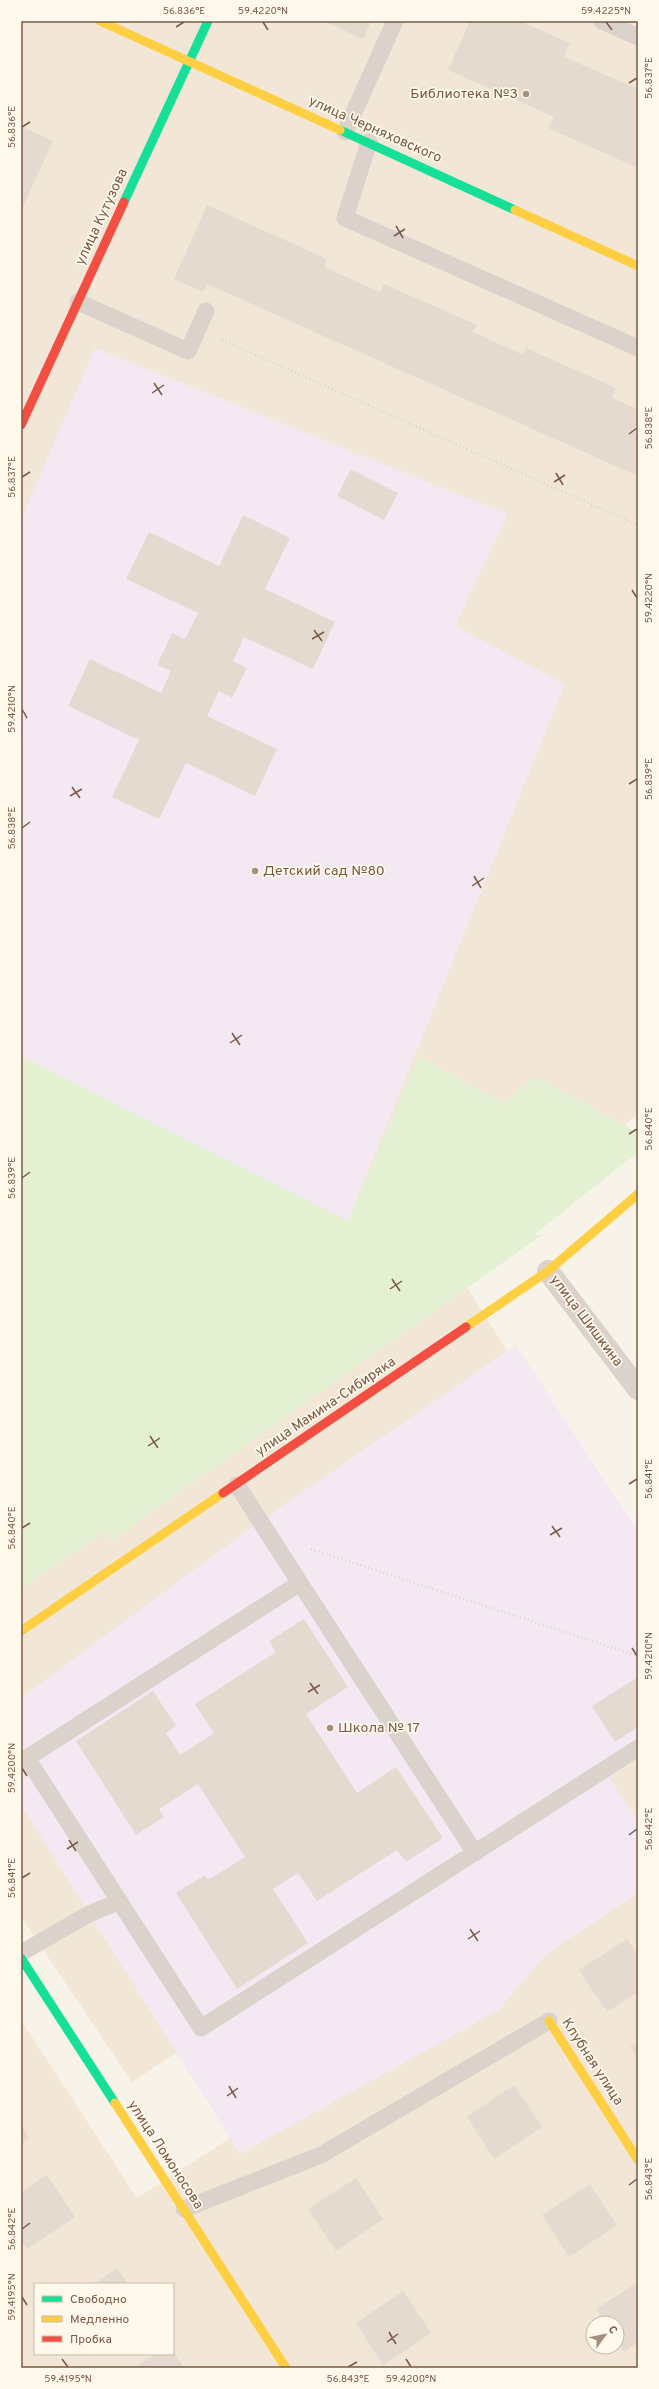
<svg xmlns="http://www.w3.org/2000/svg" width="659" height="2389" viewBox="0 0 659 2389" font-family="Overpass,sans-serif">
  <style>
    .residential { fill: #f2e6d6; fill-rule: evenodd }
    .education { fill: #f4e9f2 }
    .green { fill: #e3f0d2 }
    .building { fill: #e5dad0 }
    .lines { fill: none; stroke-linecap: round; stroke-linejoin: round }
    .path { stroke: #dbd2cb; stroke-width: 2.5; stroke-dasharray: 1 3; stroke-linecap: butt }
    .lane { stroke: #dbd2cc; stroke-width: 17 }
    .street { stroke: #dbd2cc; stroke-width: 22 }
    .fast { stroke: #16e098; stroke-width: 9 }
    .slow { stroke: #ffcf43; stroke-width: 9 }
    .jam { stroke: #f24e42; stroke-width: 9 }
    .ticks { fill: none; stroke: #795946; stroke-width: 1.5 }
    .poi-dot { fill: #a58f7f; stroke: #fff8eb; stroke-width: 1.5 }
    .labels { text-anchor: middle; dominant-baseline: central; stroke-width: 3.5; stroke-linejoin: round; paint-order: stroke }
    .poi-label { font-size: 14px; fill: #795946; stroke: #fff8eb; text-anchor: start }
    .street-label { font-size: 14px; fill: #795946; stroke: #fff8eb }
    .neatline { fill: none; stroke: #795946; stroke-width: 1.5 }
    .ticks-label { font-size: 10px; text-anchor: middle; fill: #795946 }
  </style>
  <rect width="100%" height="100%" fill="#f8f3e9"/>
  <path class="residential" d="M21 21H638V1114L455 1269 638 1556V1749L132 2082 21 1917Z
    M638 1754V2368H21V2020L137 2198 594 1904 539 1817ZM35 2284H173V2354H35ZM593 2323H617V2347H593Z"/>
  <path class="education" d="M95 348 508 514 455 626 565 684 348 1221 21 1058V519Z
    M516 1345 638 1531V1758L610 1778 638 1822V1893L546 1954 499 2010 240 2154 21 1805V1698L260 1521Z"/>
  <path class="green" d="M21 1056 348 1221 419 1056 504 1104 529 1080 541 1079 638 1133V1152L534 1235H542L112 1540 104 1533 21 1588Z"/>
  <path class="building" d="M324 21H371L363 39Z
    M470 21H520L570 43 564 57 638 89V168L548 128 554 117 448 70Z
    M21 126 53 141 21 211Z
    M207 205 327 259 324 267 380 292 384 284 477 325 473 332 523 355 526 348 616 388 612 398 638 409V476L207 284 203 292 174 279Z
    M351 469 398 493 384 520 337 496Z
    M243 515 290 538 265 589 335 622 313 669 244 637 233 661 247 668 232 698 219 691 207 716 277 749 255 796 186 763 159 819 112 797 139 740 68 706 90 659 161 693 171 671 157 665 172 633 185 639 198 613 126 579 149 532 219 566Z
    M304 1619 348 1687 306 1714 357 1793 396 1767 443 1838 406 1862 397 1850 317 1901 298 1873 273 1889 308 1943 237 1989 176 1893 205 1875 208 1880 245 1857 198 1784 159 1809 164 1817 136 1835 76 1741 153 1691 176 1726 166 1733 180 1755 214 1733 195 1704 276 1652 269 1641Z
    M638 1677V1727L615 1742 592 1706Z
    M627 1939 638 1955V1992L607 2012 579 1970Z
    M638 2042V2059L630 2047Z
    M514 2085 542 2127 494 2159 467 2117Z
    M21 2126 29 2138 21 2144Z
    M47 2175 75 2217 27 2249 21 2240V2192Z
    M356 2178 383 2219 336 2251 308 2209Z
    M590 2184 617 2225 569 2257 542 2215Z
    M117 2268 128 2284H93Z
    M638 2282V2342L624 2352 617 2341V2323H605L596 2309Z
    M403 2291 431 2333 383 2365 356 2323Z
    M173 2351 184 2368H134L155 2354H173Z"/>
  <g class="lines">
    <path class="path" d="M222 340 638 525
      M311 1549 638 1656"/>
    <path class="lane" d="M602 21 638 37
      M345 132 395 21
      M369 142 345 218 638 348
      M78 302 188 351 206 311
      M237 1485 300 1583
      M475 1853 300 1583 27 1758 201 2028 638 1748
      M21 1953 89 1914 120 1901
      M184 2209 321 2155 549 2021"/>
    <path class="street" d="M548 1271 638 1389"/>
    <path class="fast" d="M340 130 515 210
      M124 202 208 21
      M21 1958 115 2103"/>
    <path class="slow" d="M100 21 340 130
      M515 210 638 266
      M466 1327 548 1271 638 1194
      M21 1631 223 1493
      M549 2021 638 2160
      M115 2103 286 2368"/>
    <path class="jam" d="M21 425 124 202
      M223 1493 466 1327"/>
  </g>
  <path class="ticks" d="M263 22 268 30M606 22 612 30M176 27 184 22M629 83 637 78M22 127 30 122M396 226 403 238M394 236 405 229M154 383 162 395M152 393 164 385M629 434 637 428M556 473 563 485M22 477 30 472M554 482 565 475M632 590 637 598M314 630 322 641M312 639 324 632M22 709 27 718M629 784 637 779M72 787 80 798M70 796 82 789M22 828 30 822M474 876 481 888M472 886 484 878M232 1033 240 1045M230 1043 242 1035M629 1134 637 1129M22 1178 30 1172M392 1279 400 1291M390 1289 402 1281M150 1436 158 1448M148 1446 160 1438M629 1484 637 1479M552 1526 560 1537M22 1528 30 1523M550 1535 562 1528M632 1648 637 1656M310 1683 318 1694M308 1692 320 1685M22 1768 27 1776M629 1835 637 1829M69 1840 76 1851M67 1849 78 1842M22 1878 30 1873M470 1929 478 1941M468 1939 480 1931M229 2086 236 2098M227 2096 238 2088M629 2185 637 2179M22 2229 30 2223M22 2297 27 2305M389 2332 396 2344M387 2342 398 2334M62 2359 68 2367M406 2359 411 2367M348 2367 357 2362"/>
  <g class="poi-dot">
    <circle cx="526" cy="94" r="4"/>
    <circle cx="255" cy="871" r="4"/>
    <circle cx="330" cy="1728" r="4"/>
  </g>
  <g class="labels">
    <g class="poi-label">
      <text x="518" y="94" text-anchor="end">Библиотека №3</text>
      <text x="263" y="871">Детский сад №80</text>
      <text x="338" y="1728">Школа № 17</text>
    </g>
    <g class="street-label">
      <text transform="translate(375 130) rotate(24)">улица Черняховского</text>
      <text transform="translate(102 217) rotate(-65)">улица Кутузова</text>
      <text transform="translate(586 1321) rotate(53)">улица Шишкина</text>
      <text transform="translate(326 1407) rotate(-34)">улица Мамина-Сибиряка</text>
      <text transform="translate(592 2062) rotate(57)">Клубная улица</text>
      <text transform="translate(165 2155) rotate(57)">улица Ломоносова</text>
    </g>
  </g>
  <rect width="659" height="2389" fill="none" stroke="#fff8eb" stroke-width="44"/>
  <rect x="34" y="2283" width="140" height="72" fill="#fff8eb" stroke="#c9b8a9"/>
  <rect x="42" y="2296" width="20" height="6" fill="#16e098" stroke="#c9b8a9"/>
  <text x="70" y="2303" font-size="12" fill="#795946">Свободно</text>
  <rect x="42" y="2316" width="20" height="6" fill="#ffcf43" stroke="#c9b8a9"/>
  <text x="70" y="2323" font-size="12" fill="#795946">Медленно</text>
  <rect x="42" y="2336" width="20" height="6" fill="#f24e42" stroke="#c9b8a9"/>
  <text x="70" y="2343" font-size="12" fill="#795946">Пробка</text>
  <g transform="translate(605 2335) rotate(57)"><circle r="19" fill="#fff8eb" stroke="#c9b8a9"/>
  <path d="M0-3L7 15L0 10L-7 15Z" fill="#a58f7f"/>
  <text y="-6" font-size="11" font-weight="bold" text-anchor="middle" fill="#795946">С</text>
  </g>
  <rect x="22" y="22" width="615" height="2345" class="neatline"/>
  <g class="ticks-label">
    <text x="184" y="14">56.836°E</text>
    <text x="263" y="14">59.4220°N</text>
    <text x="606" y="14">59.4225°N</text>
    <text transform="translate(648 78) rotate(-90)" y="4">56.837°E</text>
    <text transform="translate(11 127) rotate(-90)" y="4">56.836°E</text>
    <text transform="translate(648 428) rotate(-90)" y="4">56.838°E</text>
    <text transform="translate(11 477) rotate(-90)" y="4">56.837°E</text>
    <text transform="translate(648 598) rotate(-90)" y="4">59.4220°N</text>
    <text transform="translate(11 709) rotate(-90)" y="4">59.4210°N</text>
    <text transform="translate(648 779) rotate(-90)" y="4">56.839°E</text>
    <text transform="translate(11 828) rotate(-90)" y="4">56.838°E</text>
    <text transform="translate(648 1129) rotate(-90)" y="4">56.840°E</text>
    <text transform="translate(11 1178) rotate(-90)" y="4">56.839°E</text>
    <text transform="translate(648 1479) rotate(-90)" y="4">56.841°E</text>
    <text transform="translate(11 1528) rotate(-90)" y="4">56.840°E</text>
    <text transform="translate(648 1656) rotate(-90)" y="4">59.4210°N</text>
    <text transform="translate(11 1768) rotate(-90)" y="4">59.4200°N</text>
    <text transform="translate(648 1829) rotate(-90)" y="4">56.842°E</text>
    <text transform="translate(11 1878) rotate(-90)" y="4">56.841°E</text>
    <text transform="translate(648 2179) rotate(-90)" y="4">56.843°E</text>
    <text transform="translate(11 2229) rotate(-90)" y="4">56.842°E</text>
    <text transform="translate(11 2297) rotate(-90)" y="4">59.4195°N</text>
    <text x="68" y="2382">59.4195°N</text>
    <text x="348" y="2382">56.843°E</text>
    <text x="411" y="2382">59.4200°N</text>
  </g>
</svg>
